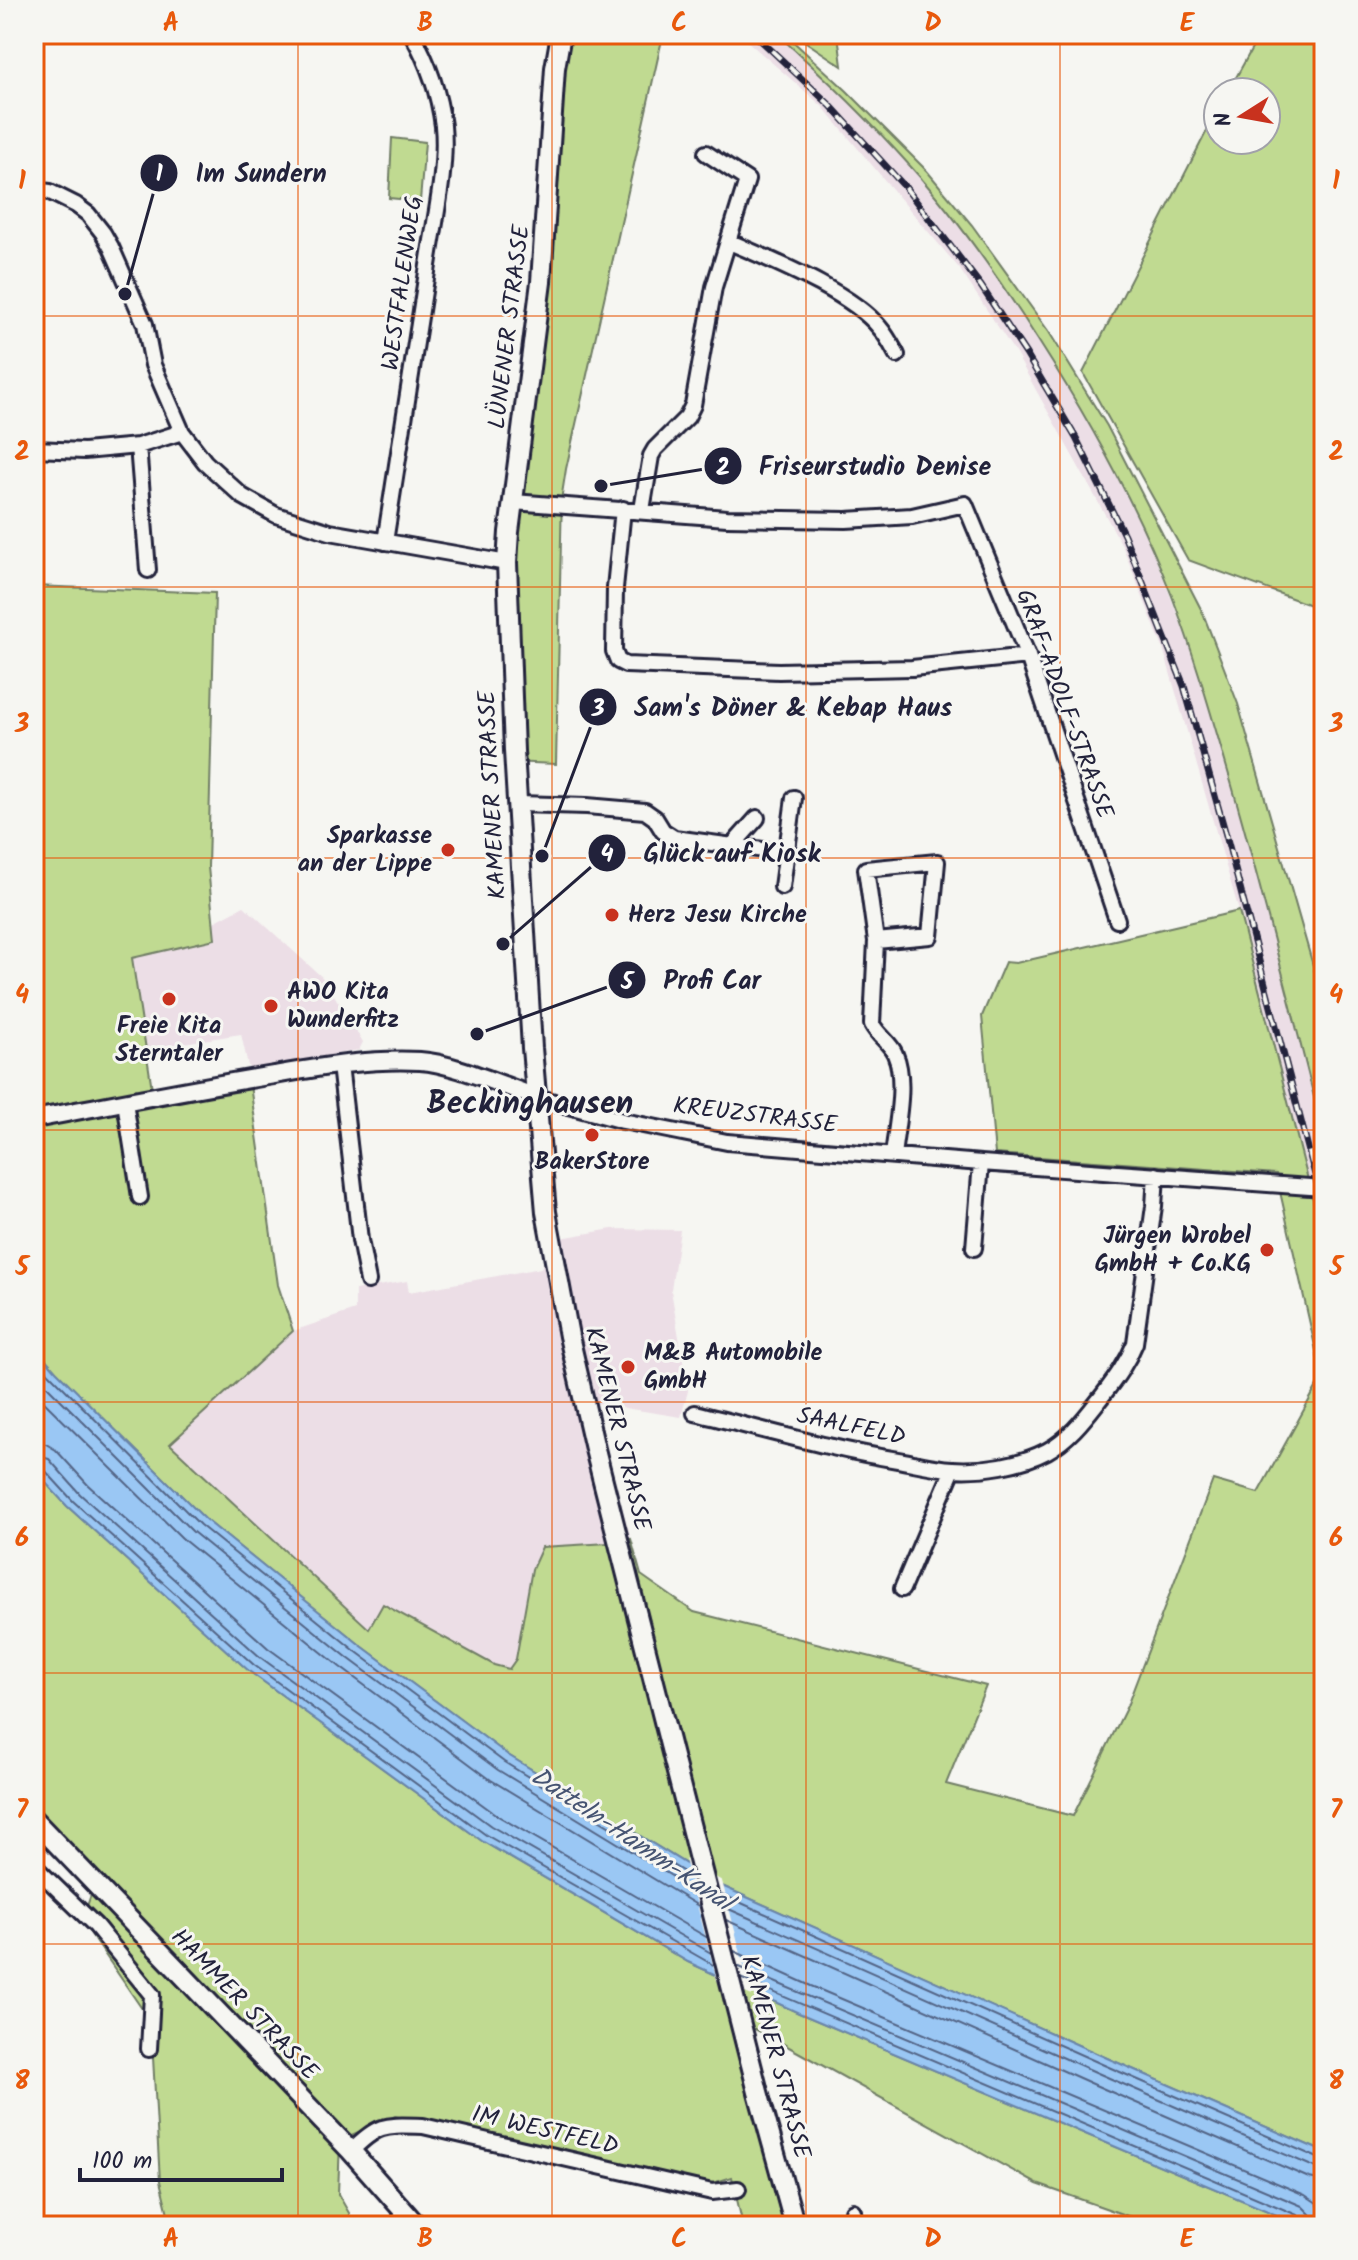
<svg xmlns="http://www.w3.org/2000/svg" width="1358" height="2260" viewBox="0 0 1358 2260" font-family="Kalam,sans-serif">
  <style>
    .built { fill: #ecdee6 }
    .green { fill: #c0da91; stroke: #717e66; stroke-width: 2 }
    .water { fill: #9ac7f4; stroke: #6a85aa; stroke-width: 2 }
    .pier { fill: #f6f6f2 }
    .lines { fill: none; stroke-linecap: round; stroke-linejoin: round }
    .shore { stroke: #526485; stroke-width: 2 }
    .minor-casing { stroke: #22223b; stroke-width: 20 }
    .tertiary-casing { stroke: #22223b; stroke-width: 22 }
    .secondary-casing { stroke: #22223b; stroke-width: 24 }
    .minor { stroke: #f6f6f2; stroke-width: 14 }
    .tertiary { stroke: #f6f6f2; stroke-width: 16 }
    .secondary { stroke: #f6f6f2; stroke-width: 18 }
    .rail-casing { stroke: #22223b; stroke-width: 7 }
    .rail { stroke: #f6f6f2; stroke-width: 4; stroke-dasharray: 12; stroke-linecap: butt }
    .grid { fill: none; stroke: #e8590c; stroke-width: 2; stroke-opacity: 0.55 }
    .poi-dot { fill: #c8321e; stroke: #f6f6f2; stroke-width: 3 }
    .labels { text-anchor: middle; dominant-baseline: central; stroke-width: 6; stroke-linejoin: round; paint-order: stroke }
    .street-label { font-size: 24px; fill: #22223b; stroke: #f6f6f2 }
    .poi-label { font-size: 24px; font-weight: bold; fill: #22223b; stroke: #f6f6f2; text-anchor: start }
    .water-label { font-size: 26px; font-style: italic; fill: #465472; stroke: #f6f6f2 }
    .district-label { font-size: 32px; font-weight: bold; fill: #22223b; stroke: #f6f6f2 }
    .leader { fill: none; stroke: #22223b; stroke-width: 3 }
    .callout-dot { fill: #22223b; stroke: #f6f6f2; stroke-width: 3 }
    .mark-label { font-size: 24px; text-anchor: middle; font-weight: bold; fill: #fff }
    .callout-label { font-size: 26px; text-anchor: middle; font-weight: bold; fill: #22223b; stroke: #f6f6f2; stroke-width: 6; stroke-linejoin: round; paint-order: stroke }
    .neatline { fill: none; stroke: #e8590c; stroke-width: 3 }
    .grid-label { font-size: 26px; text-anchor: middle; font-weight: bold; fill: #e8590c }
  </style>
  <rect width="100%" height="100%" fill="#f6f6f2"/>
  <filter id="ink" filterUnits="userSpaceOnUse"><feTurbulence type="fractalNoise" baseFrequency=".0125" numOctaves="2"/><feDisplacementMap in="SourceGraphic" scale="16" xChannelSelector="R" yChannelSelector="G"/><feConvolveMatrix kernelMatrix="1 2 1 2 8 2 1 2 1" color-interpolation-filters="sRGB"/></filter>
  <g filter="url(#ink)">
    <path class="built" d="M739 34H777L839 90 913 168 956 221 1011 298 1076 399 1115 471 1151 546 1199 670 1257 873 1324 1136V1242L1239 911 1163 648 1122 545 1016 354 959 268 822 106Z
      M244 906 324 979 363 1042 359 1050 249 1070 241 1034 146 1049 131 957 215 940 214 922Z
      M612 1229 680 1230 671 1290 688 1391 681 1417 593 1403 631 1539 609 1543 532 1569 516 1659 509 1669 494 1665 383 1604 369 1629 170 1444 293 1331 355 1310V1290L407 1281 409 1292 541 1268 555 1239Z"/>
    <path class="green" d="M557 34 663 35 566 469 562 494 556 764 509 762 507 539Z
      M777 34H785L846 90 927 171 972 225 1049 332 1107 426 1202 611 1238 704 1324 1004V1136C1294 1020 1266 904 1233 789 1214 724 1196 659 1172 596 1137 506 1090 421 1038 340 1000 280 959 220 911 167 869 120 824 76 777 34Z
      M794 34H838L842 66Z
      M1260 34H1324V610L1188 560 1083 373 1218 109V140H1266V92H1228Z
      M392 138 425 142 420 201 389 198Z
      M34 586 215 593 208 867 215 939 132 958 154 1102 250 1085 278 1285 293 1331 170 1444 369 1629 383 1604 494 1665 509 1669 516 1659 532 1569 542 1547 609 1543 631 1539 641 1575 694 1612 986 1686 946 1784 1073 1816 1127 1706 1213 1480 1258 1493 1322 1377 1276 1174 995 1154 982 1016 1005 962 1016 963 1239 911 1324 1242V2152L1107 2058 722 1886 508 1755 359 1644 205 1519 56 1371 34 1346Z
      M34 1470 67 1506 249 1671 482 1841 688 1962 799 2013 1303 2226H1141L1142 2221 1037 2184 769 2036 732 2018 789 2226H743L732 2177 700 2187 395 2116 340 2140 338 2194 349 2213 351 2226H171L160 2181 151 2022 82 1921 98 1874 34 1807Z"/>
    <path class="water" d="M34 1346 56 1371 205 1519 359 1644 508 1755 722 1886 1107 2058 1324 2152V2226H1303L799 2013 688 1962 482 1841 249 1671 67 1506 34 1470Z"/>
    <path class="pier" d="M685 1859 722 1881 752 1996 717 1981Z"/>
    <g class="lines">
      <path class="shore" d="M34 1358 200 1525 354 1650 504 1762 692 1877
        M34 1373 193 1532 348 1658 498 1770 696 1891
        M34 1392 185 1541 340 1667 491 1780 700 1907
        M34 1443 46 1444 56 1450 88 1485 268 1648 498 1816 708 1938
        M34 1455 49 1459 80 1494 260 1657 491 1826 711 1953
        M34 1465 42 1467 73 1501 254 1665 486 1835 715 1966
        M719 1893 1104 2065 1318 2158 1324 2159
        M722 1906 1100 2074 1314 2167 1324 2169
        M726 1920 1095 2085 1309 2178 1324 2181
        M734 1951 811 1986 1305 2195 1317 2203 1324 2216
        M737 1966 1302 2206 1310 2214 1313 2226
        M740 1978 1297 2215 1302 2219 1303 2226"/>
      <g class="minor-casing">
        <path id="minor" d="M34 190 50 192 76 205 88 214 103 233 111 247 145 324 153 365 182 432 205 462 242 496 276 515 330 532 507 563
          M730 242C773 261 851 292 880 328 887 336 892 346 897 355
          M138 446 148 570
          M34 449 84 451 138 446 182 432
          M513 502 727 518 846 520 912 516 965 504 1028 656 1117 920
          M623 509 615 588 614 651 618 661 626 665 779 671 912 668 1028 656
          M642 510 651 456 655 449 687 417 693 405 714 287 747 180 706 153
          M385 542C399 448 415 354 429 259 435 219 447 166 443 126 439 94 428 62 412 34
          M518 804 587 806 645 811 655 818 663 831 674 838 786 853
          M732 846 757 818
          M782 887 794 798
          M876 941 930 936 937 862 866 869 876 941 872 1024C878 1036 890 1042 895 1054 907 1081 896 1127 893 1156
          M340 1065 360 1240 368 1281
          M536 1097 623 1121 727 1142 981 1163 1324 1188
          M125 1102 140 1197
          M974 1248 981 1163
          M695 1413C763 1429 829 1449 898 1460 915 1463 934 1468 952 1469 983 1471 1020 1465 1047 1451 1071 1438 1087 1415 1103 1395 1116 1378 1127 1363 1135 1343L1154 1206 1156 1175
          M902 1589 953 1469
          M34 1866 96 1926 152 1995 149 2049
          M351 2151C379 2123 385 2125 423 2126L712 2192 738 2189
          M853 2211 856 2226"/>
      </g>
      <g class="tertiary-casing">
        <path id="tertiary" d="M34 1119C114 1104 194 1088 274 1075 321 1067 372 1058 420 1061 453 1063 503 1086 536 1097"/>
      </g>
      <g class="secondary-casing">
        <path id="secondary" d="M561 34 555 68 541 282 509 532 507 563 514 751 532 1048 546 1212 569 1336 595 1449 758 2092 795 2226
          M34 1820 351 2151 417 2226"/>
      </g>
      <use href="#minor" class="minor"/>
      <use href="#tertiary" class="tertiary"/>
      <use href="#secondary" class="secondary"/>
      <g class="rail-casing">
        <path id="rail" d="M754 34 830 105 905 187 981 286 1026 354 1076 438 1124 535 1184 686 1226 835 1324 1209"/>
      </g>
      <use href="#rail" class="rail"/>
    </g>
  </g>
  <path class="grid" d="M298 34V2226M552 34V2226M806 34V2226M1060 34V2226M34 316H1324M34 587H1324M34 858H1324M34 1130H1324M34 1402H1324M34 1673H1324M34 1944H1324"/>
  <g class="poi-dot">
    <circle cx="448" cy="850" r="8"/>
    <circle cx="612" cy="915" r="8"/>
    <circle cx="169" cy="999" r="8"/>
    <circle cx="271" cy="1006" r="8"/>
    <circle cx="592" cy="1135" r="8"/>
    <circle cx="1267" cy="1250" r="8"/>
    <circle cx="628" cy="1367" r="8"/>
  </g>
  <g class="labels">
    <g class="street-label">
      <text transform="translate(403 283) rotate(-82)">WESTFALENWEG</text>
      <text transform="translate(510 327) rotate(-83)">LÜNENER STRASSE</text>
      <text transform="translate(1064 704) rotate(70)">GRAF-ADOLF-STRASSE</text>
      <text transform="translate(493 795) rotate(-93)">KAMENER STRASSE</text>
      <text transform="translate(755 1116) rotate(7)">KREUZSTRASSE</text>
      <text transform="translate(851 1427) rotate(12)">SAALFELD</text>
      <text transform="translate(617 1429) rotate(76)">KAMENER STRASSE</text>
      <text transform="translate(244 2005) rotate(46)">HAMMER STRASSE</text>
      <text transform="translate(775 2057) rotate(75)">KAMENER STRASSE</text>
      <text transform="translate(545 2131) rotate(13)">IM WESTFELD</text>
    </g>
    <g class="poi-label">
      <text x="432" y="836" text-anchor="end">Sparkasse<tspan x="432" dy="28">an der Lippe</tspan></text>
      <text x="628" y="915">Herz Jesu Kirche</text>
      <text x="287" y="992">AWO Kita<tspan x="287" dy="28">Wunderfitz</tspan></text>
      <text x="169" y="1026" text-anchor="middle">Freie Kita<tspan x="169" dy="28">Sterntaler</tspan></text>
      <text x="592" y="1162" text-anchor="middle">BakerStore</text>
      <text x="1251" y="1236" text-anchor="end">Jürgen Wrobel<tspan x="1251" dy="28">GmbH + Co.KG</tspan></text>
      <text x="644" y="1353">M&amp;B Automobile<tspan x="644" dy="28">GmbH</tspan></text>
    </g>
    <g class="water-label">
      <text transform="translate(631 1840) rotate(34)">Datteln-Hamm-Kanal</text>
    </g>
    <g class="district-label">
      <text x="530" y="1104">Beckinghausen</text>
    </g>
  </g>
  <path class="leader" d="M125 294L159 173M601 486L723 466M542 856L598 707M503 944L607 853M477 1034L627 980"/>
  <g class="callout-dot">
    <circle cx="125" cy="294" r="8"/>
    <circle cx="601" cy="486" r="8"/>
    <circle cx="542" cy="856" r="8"/>
    <circle cx="503" cy="944" r="8"/>
    <circle cx="477" cy="1034" r="8"/>
    <circle cx="159" cy="173" r="20"/>
    <circle cx="723" cy="466" r="20"/>
    <circle cx="598" cy="707" r="20"/>
    <circle cx="607" cy="853" r="20"/>
    <circle cx="627" cy="980" r="20"/>
  </g>
  <g class="mark-label">
    <text x="159" y="181">1</text>
    <text x="723" y="475">2</text>
    <text x="598" y="716">3</text>
    <text x="607" y="861">4</text>
    <text x="627" y="989">5</text>
  </g>
  <g class="callout-label">
    <text x="261" y="182">Im Sundern</text>
    <text x="875" y="475">Friseurstudio Denise</text>
    <text x="793" y="716">Sam's Döner &amp; Kebap Haus</text>
    <text x="732" y="862">Glück auf Kiosk</text>
    <text x="712" y="989">Profi Car</text>
  </g>
  <rect width="1358" height="2260" fill="none" stroke="#f6f6f2" stroke-width="88"/>
  <g transform="translate(1242 116) rotate(259)"><circle r="38" fill="#f6f6f2" stroke="#a1a1a9" stroke-width="2"/>
  <path d="M0-6L14 30L0 20L-14 30Z" fill="#c8321e"/>
  <text y="-12" font-size="22" font-weight="bold" text-anchor="middle" fill="#22223b">N</text>
  </g>
  <path d="M80 2168v12h202v-12" fill="none" stroke="#22223b" stroke-width="4"/>
  <text x="92" y="2168" font-size="24" fill="#22223b" stroke="#f6f6f2" stroke-width="6" paint-order="stroke">100 m</text>
  <rect x="44" y="44" width="1270" height="2172" class="neatline"/>
  <g class="grid-label">
    <text x="171" y="31">A</text>
    <text x="425" y="31">B</text>
    <text x="679" y="31">C</text>
    <text x="933" y="31">D</text>
    <text x="1187" y="31">E</text>
    <text x="22" y="189">1</text>
    <text x="1336" y="189">1</text>
    <text x="22" y="460">2</text>
    <text x="1336" y="460">2</text>
    <text x="22" y="732">3</text>
    <text x="1336" y="732">3</text>
    <text x="22" y="1003">4</text>
    <text x="1336" y="1003">4</text>
    <text x="22" y="1275">5</text>
    <text x="1336" y="1275">5</text>
    <text x="22" y="1546">6</text>
    <text x="1336" y="1546">6</text>
    <text x="22" y="1818">7</text>
    <text x="1336" y="1818">7</text>
    <text x="22" y="2089">8</text>
    <text x="1336" y="2089">8</text>
    <text x="171" y="2247">A</text>
    <text x="425" y="2247">B</text>
    <text x="679" y="2247">C</text>
    <text x="933" y="2247">D</text>
    <text x="1187" y="2247">E</text>
  </g>
</svg>
